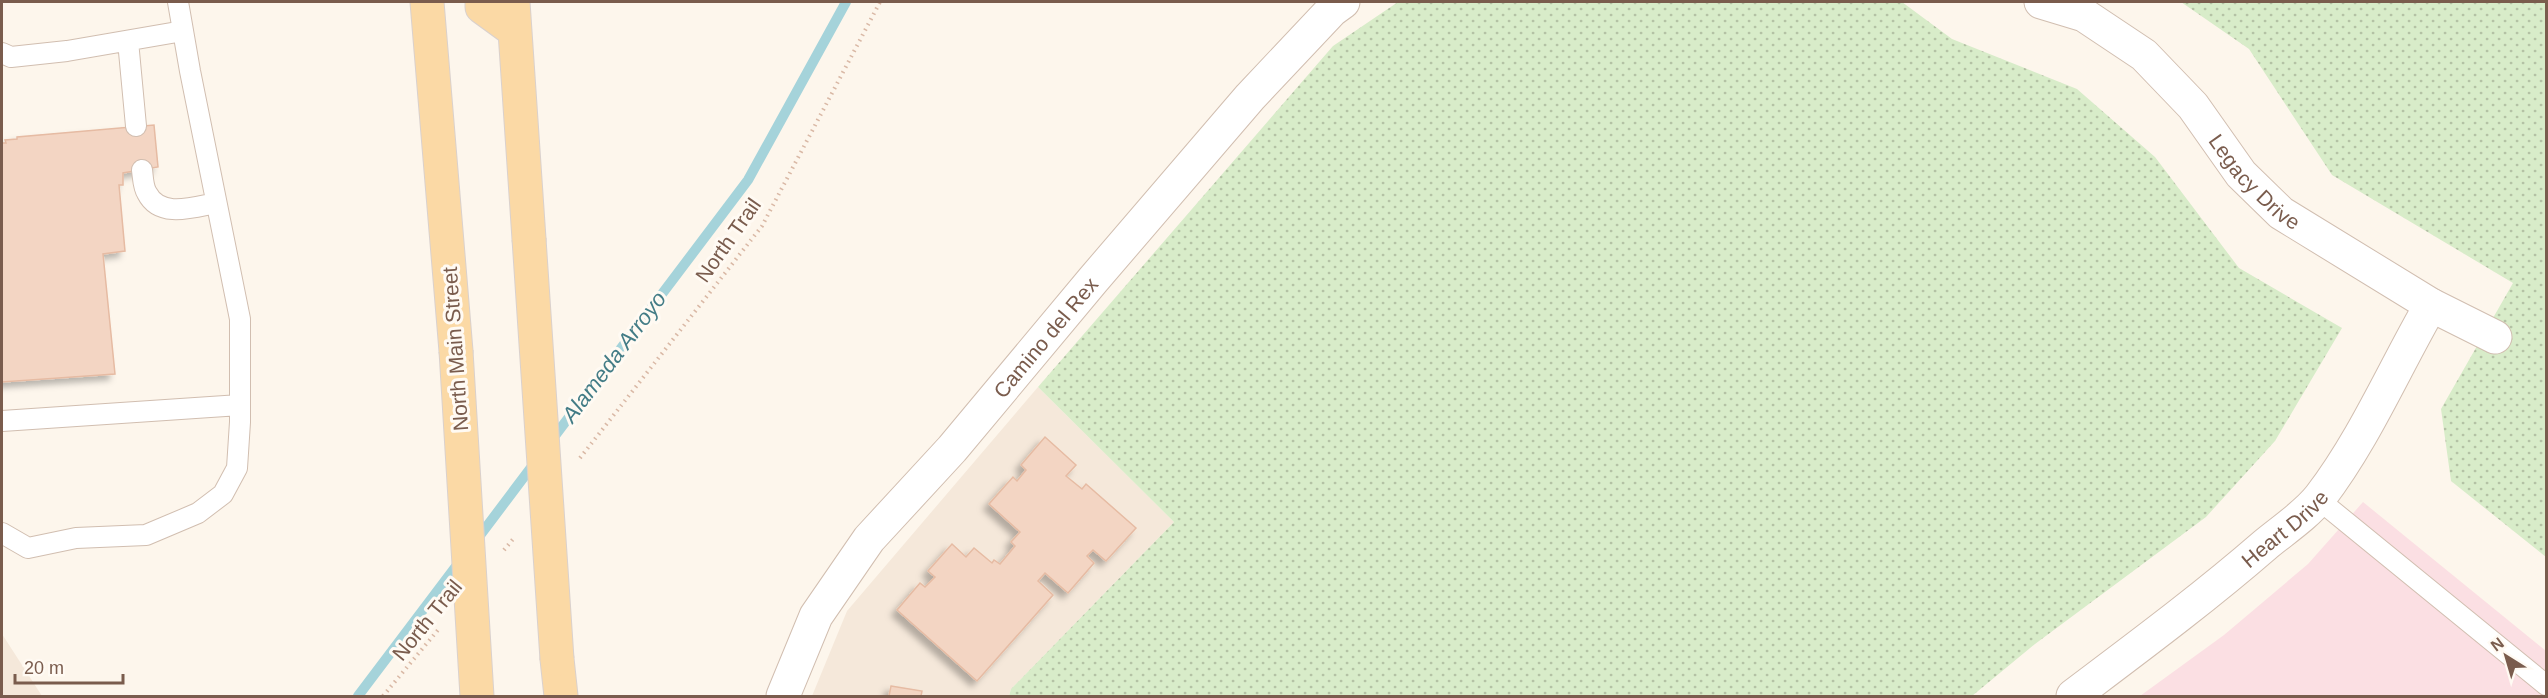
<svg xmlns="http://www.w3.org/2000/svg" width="2548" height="698" viewBox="0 0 2548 698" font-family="Arial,sans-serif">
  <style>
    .residential { fill: #f5e8da }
    .medical { fill: #fbdfe3 }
    .grass { fill: url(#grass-dots) }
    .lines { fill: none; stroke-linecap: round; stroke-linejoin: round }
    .stream { stroke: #a5d3da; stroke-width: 10 }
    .building { fill: #f3d5c3; stroke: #e6bba3; stroke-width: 1.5; filter: url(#shadow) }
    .lane-casing { stroke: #d1beb0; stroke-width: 22 }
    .street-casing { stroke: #d1beb0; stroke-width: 35 }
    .primary-casing { stroke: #dad1cd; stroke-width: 35 }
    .path { stroke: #d9b8a5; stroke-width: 4; stroke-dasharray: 1.5 4.5; stroke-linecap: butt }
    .lane { stroke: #fff; stroke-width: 20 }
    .street { stroke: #fff; stroke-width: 33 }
    .primary { stroke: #fbd9a5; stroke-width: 33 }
    .primary-bridge-casing { stroke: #dad1cd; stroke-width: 35; stroke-linecap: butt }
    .primary-bridge { stroke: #fbd9a5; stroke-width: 33 }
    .labels { text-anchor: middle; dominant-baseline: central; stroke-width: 6; stroke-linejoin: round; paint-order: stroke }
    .street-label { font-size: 21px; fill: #7a5c4d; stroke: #fffaf3 }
    .water-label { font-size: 22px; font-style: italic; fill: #437c86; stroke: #fffaf3 }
  </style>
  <defs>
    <pattern id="grass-dots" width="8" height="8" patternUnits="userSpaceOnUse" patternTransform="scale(1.5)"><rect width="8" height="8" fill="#d8ecc9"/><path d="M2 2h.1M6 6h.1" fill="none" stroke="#b4c2a5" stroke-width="1.8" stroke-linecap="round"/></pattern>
    <filter id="shadow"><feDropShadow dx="-5.5" dy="5.5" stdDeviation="3" flood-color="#0004"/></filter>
  </defs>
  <rect width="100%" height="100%" fill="#fdf6ec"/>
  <path class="residential" d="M1038 387 1174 522 1011 689 1009 696H812L847 611Z
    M2 634 42 696H2Z"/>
  <path class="medical" d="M2363 502 2546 651V696H2140L2224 635 2308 564Z"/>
  <path class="grass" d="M1398 2H1902L1952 39 2077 89 2155 157 2239 268 2342 328 2275 441 2206 517 2035 644 1972 696H1009L1011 689 1174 522 1038 387 1333 46Z
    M2181 2H2546V557L2451 481 2441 409 2513 283 2332 175 2249 49Z"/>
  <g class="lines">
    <path class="stream" d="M551 441 748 180 846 2
      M475 542 536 461
      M358 696 460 561"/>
  </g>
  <path class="building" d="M154 125 158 167 123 173V185H119L125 251 103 254 115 374 2 382V143H6L5 140 17 139V137Z
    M1045 437 1076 465 1066 476 1082 489 1086 484 1136 528 1106 561 1093 550 1087 556 1094 563 1068 593 1045 573 1038 581 1053 595 977 681 897 610 920 583 925 587 935 577 928 571 952 544 966 557 974 548 992 563 994 560 1000 564 1015 546 1011 542 1020 532 989 504 1013 477 1017 481 1026 470 1021 465Z
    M891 686 922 691 921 696H889Z"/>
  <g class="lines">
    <g class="lane-casing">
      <path id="lane" d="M128 41 136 126
        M2 53 11 57 67 51 183 31
        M142 170C143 177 143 187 147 193 160 219 194 207 216 203
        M2 421 240 405
        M2318 499 2546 685
        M2 533 28 548 76 538 146 535 198 513 223 494 237 468 240 422V319L190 71 178 2"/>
    </g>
    <g class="street-casing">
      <g id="street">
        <path id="s1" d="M2041 2 2084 15 2144 55 2193 106 2241 174 2281 213 2431 305 2495 337"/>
        <path id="s2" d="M783 696 816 616 869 539 952 449 1093 280 1250 97 1332 10 1343 2"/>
        <path id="s3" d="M2073 696C2138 647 2204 598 2265 545 2283 530 2306 515 2320 497 2365 438 2394 369 2431 305"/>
      </g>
    </g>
    <g class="primary-casing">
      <path id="primary" d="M427 2 456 351
        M482 2V7L515 31
        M513 2 529 239
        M557 659 561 696"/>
    </g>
    <path class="path" d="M580 458 762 226 880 2
      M504 550 514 538
      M383 696 438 630"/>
    <use href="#lane" class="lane"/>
    <use href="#street" class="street"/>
    <use href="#primary" class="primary"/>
    <g class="primary-bridge-casing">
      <path id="primary-bridge" d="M529 239 557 659
        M456 351 477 696"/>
    </g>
    <use href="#primary-bridge" class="primary-bridge"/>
  </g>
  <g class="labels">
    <g class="street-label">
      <text stroke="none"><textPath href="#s1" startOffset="286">Legacy Drive</textPath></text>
      <text transform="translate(728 240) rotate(-55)">North Trail</text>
      <text stroke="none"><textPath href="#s2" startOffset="448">Camino del Rex</textPath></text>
      <text transform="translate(455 349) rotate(-94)">North Main Street</text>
      <text stroke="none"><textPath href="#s3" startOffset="270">Heart Drive</textPath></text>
      <text transform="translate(427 620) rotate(-51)">North Trail</text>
    </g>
    <g class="water-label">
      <text transform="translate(614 357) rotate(-53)">Alameda Arroyo</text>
    </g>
  </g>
  <rect width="2548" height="698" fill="none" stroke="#7a5c4d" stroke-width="6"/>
  <g transform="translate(2506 656) rotate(323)" stroke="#fffaf3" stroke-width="4.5" paint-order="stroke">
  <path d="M0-4.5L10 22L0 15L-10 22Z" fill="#7a5c4d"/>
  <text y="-9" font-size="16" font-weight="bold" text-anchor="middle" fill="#7a5c4d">N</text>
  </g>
  <path d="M15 674v9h108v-9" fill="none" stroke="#7a5c4d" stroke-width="3"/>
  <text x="24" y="674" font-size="18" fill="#7a5c4d" stroke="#fffaf3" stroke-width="4.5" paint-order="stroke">20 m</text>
</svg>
